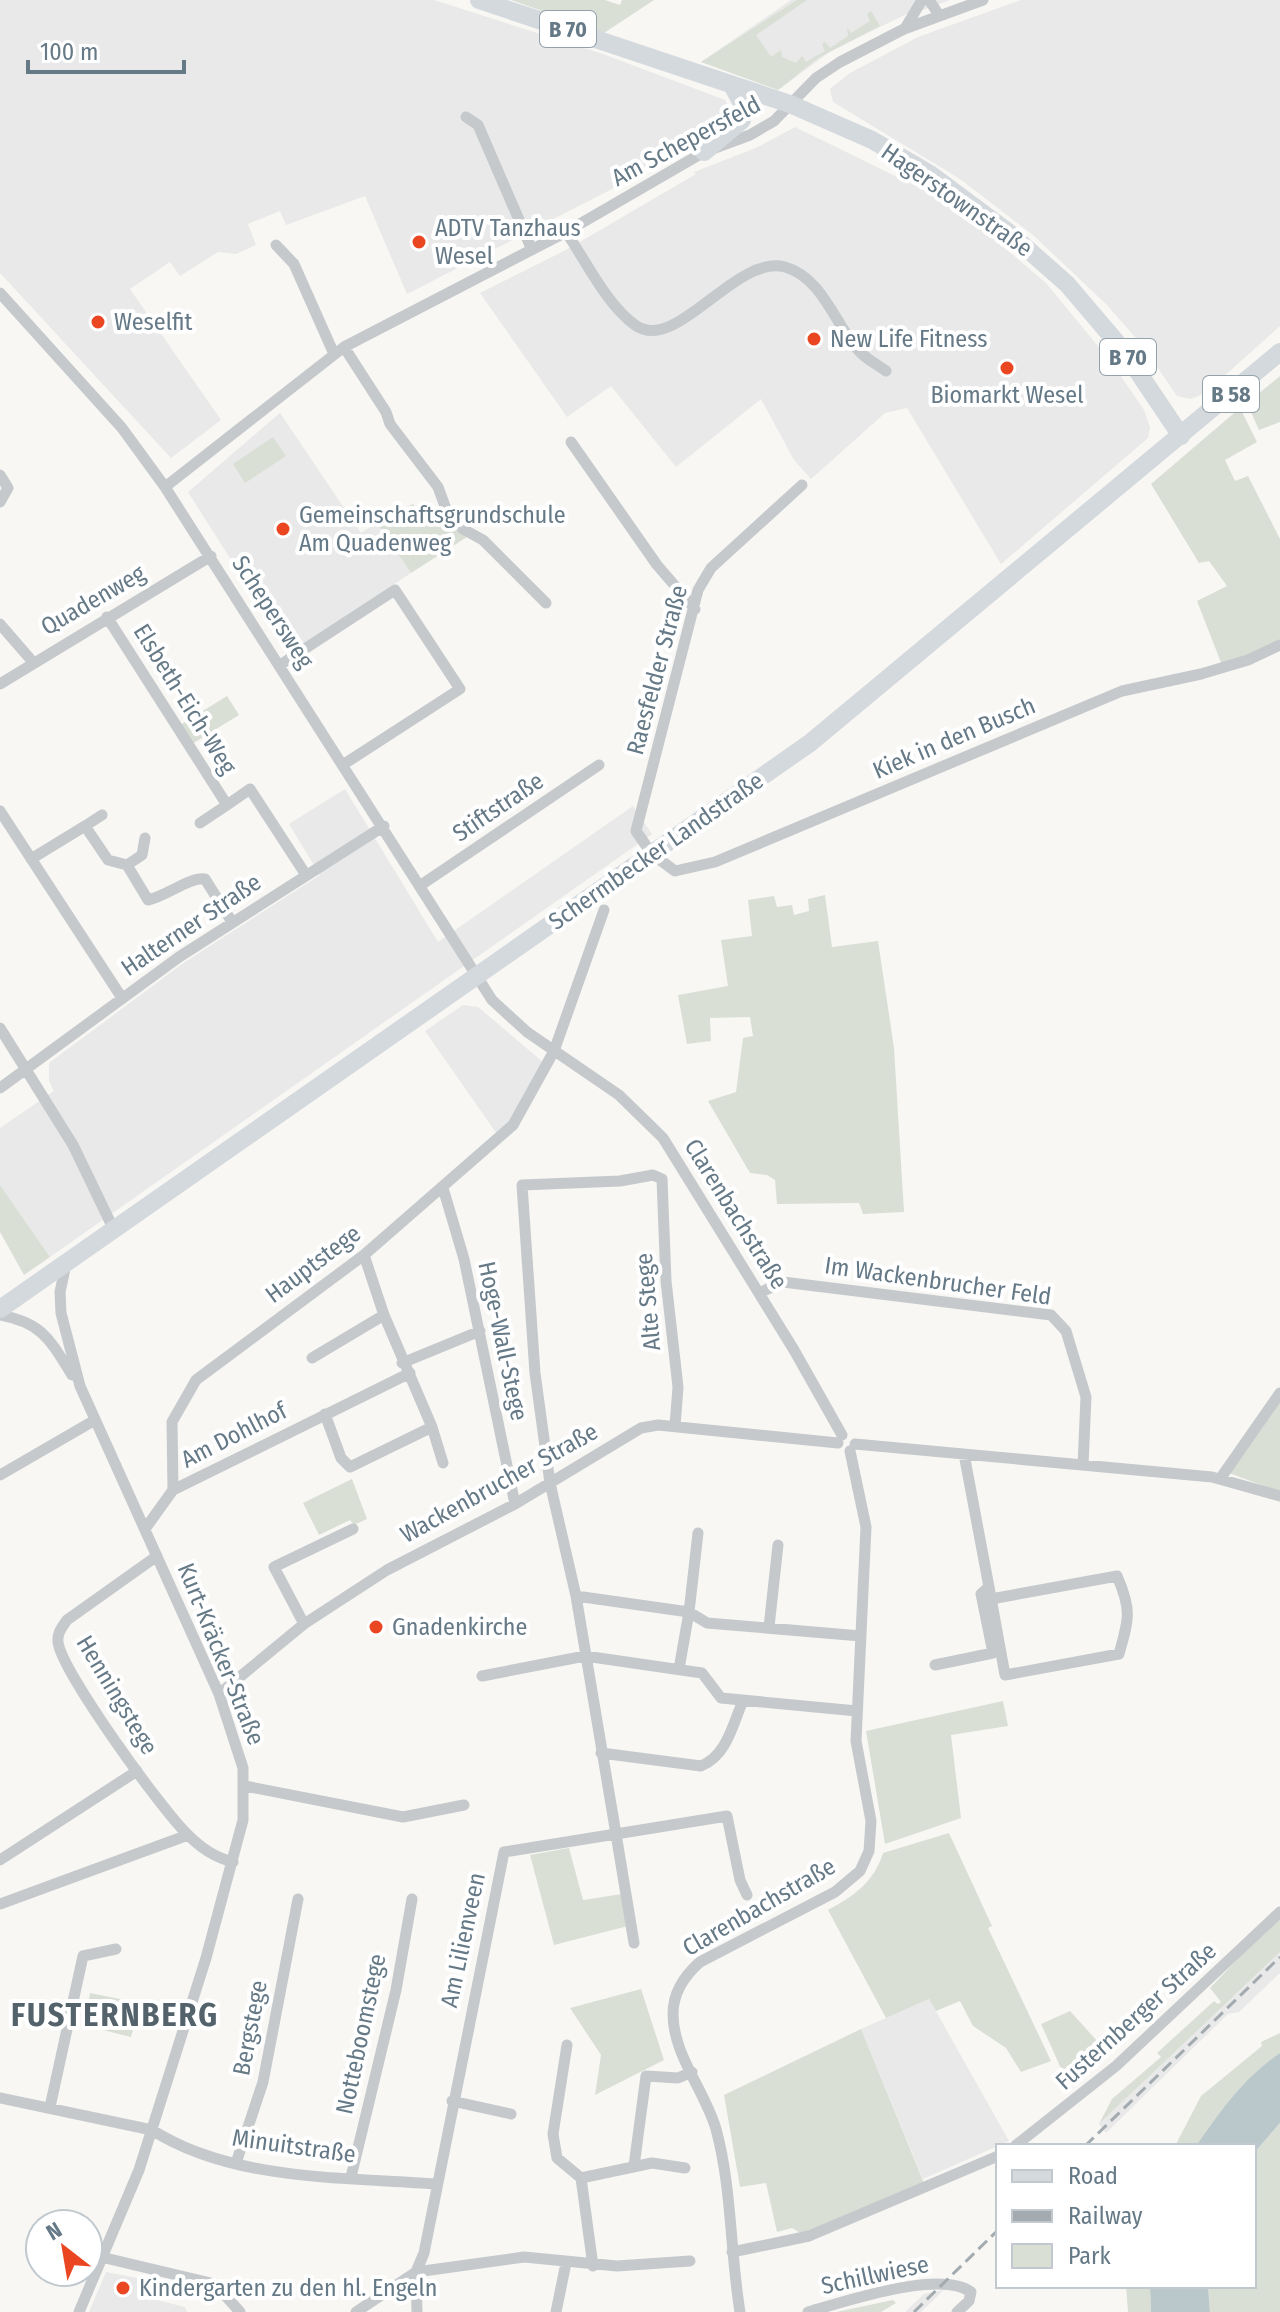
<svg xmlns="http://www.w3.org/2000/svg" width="1280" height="2312" viewBox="0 0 1280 2312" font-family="'Fira Sans Condensed',sans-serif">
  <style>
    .built { fill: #e8e9e8 }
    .green { fill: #d9dfd5 }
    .water { fill: #bac8cb }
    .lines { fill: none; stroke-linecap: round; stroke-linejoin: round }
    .minor { stroke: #c5c9cc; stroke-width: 11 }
    .primary { stroke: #d4d9dd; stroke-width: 18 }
    .rail { stroke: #a3abb0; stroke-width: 3; stroke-dasharray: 12 6; stroke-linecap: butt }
    .poi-dot { fill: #ea4622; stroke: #fff; stroke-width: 3 }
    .labels { text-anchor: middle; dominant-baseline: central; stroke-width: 8; stroke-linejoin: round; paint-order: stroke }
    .shield { fill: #fff; stroke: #93a1ab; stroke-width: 2 }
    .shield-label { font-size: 22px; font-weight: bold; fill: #657987 }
    .street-label { font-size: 24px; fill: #657987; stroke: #fff }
    .poi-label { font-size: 24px; fill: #657987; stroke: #fff; text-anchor: start }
    .district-label { font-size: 32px; font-weight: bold; letter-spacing: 2px; fill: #53626b; stroke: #fff }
  </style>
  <rect width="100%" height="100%" fill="#f8f7f4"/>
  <path class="built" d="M0 0H434L603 54 725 100 729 108 723 118 612 189 407 294 365 196 286 225 280 211 248 224 256 245 236 254 218 252 180 276 170 262 130 289 221 420 171 458 0 273Z
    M791 0H950L923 10 921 7 831 51 781 88 701 62Z
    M1021 0H1280V326L1205 393 1191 399 1177 396 1142 345 1107 305 1033 235 960 179 833 102 830 89 850 73 918 37Z
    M795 127 930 193 974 222 1046 283 1111 362 1144 410 1150 427 1148 438 1001 564 907 408 885 413 811 479 794 460 761 399 676 467 611 386 567 417 480 293 566 250 696 174 694 172 758 147Z
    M280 413 361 533 377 523 411 573 290 653 188 492Z
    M345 789 438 942 633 806 652 834 50 1257 0 1185V1128L54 1091 49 1081V1063L182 964 320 875 289 824Z
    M463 1005 478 1007 543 1062 511 1121 497 1134 425 1031Z
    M1280 1952V1973L1239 2012 1228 2014 1106 2133 1099 2124Z
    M929 1999 1009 2141 923 2179 861 2029Z
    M106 2272 148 2280 145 2297 185 2307 187 2312H89Z
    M944 2290 921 2312H905L924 2294Z"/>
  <path class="green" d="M511 0H605L620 5 622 0H654L604 33Z
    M797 0H807L756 35 771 57 781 50 782 57 796 63 802 56 806 62 825 51 822 44 825 42 830 48 848 36 847 27 851 33 870 21 867 14 871 11 880 26 818 58 778 90 701 62Z
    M1280 376V422L1259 430 1247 403Z
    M1240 408 1257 442 1225 460 1235 481 1248 476 1280 539V642L1222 665 1197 601 1227 586 1209 561 1199 563 1151 484Z
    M273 437 286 456 245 483 233 464Z
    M413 504 426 524 444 513 467 537 411 573 377 523Z
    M227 696 239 715 192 744 180 725Z
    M825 895 832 947 878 941 894 1048 904 1212 863 1214 859 1203 777 1204 775 1180 767 1175 750 1173 708 1101 736 1092 743 1038 753 1036 750 1017 710 1018 711 1041 687 1044 678 995 728 986 721 940 752 936 748 900 774 896 777 907 792 905 794 915 809 911 808 899Z
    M0 1185 50 1257 24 1275 0 1232Z
    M1280 1400V1492L1229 1473Z
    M352 1479 367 1519 354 1525 350 1520 319 1535 303 1503Z
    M1003 1701 1008 1726 951 1735 961 1818 885 1844 866 1731Z
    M949 1833 992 1926 988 1928 1051 2061 1021 2072 1006 2048 973 2026 960 2001 936 2011 929 1999 886 2018 828 1910C854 1896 874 1882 883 1853Z
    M569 1848 583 1900 622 1894 628 1926 554 1945 530 1855Z
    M1280 1915V1952L1099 2124 1112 2099 1161 2057 1157 2053 1214 2001 1218 2004 1221 2002 1210 1988Z
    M641 1989 664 2060 595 2095 601 2055 570 2008Z
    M90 1993 140 2003 131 2037 99 2029 98 2013 87 2011Z
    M1070 2011 1099 2043 1068 2084 1041 2024Z
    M861 2029 924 2183 802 2234 792 2228 777 2232 766 2183 740 2187 724 2095Z
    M1280 2033V2053C1243 2078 1221 2110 1196 2146H1175L1201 2096 1262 2046 1261 2042Z
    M1280 2123V2312H1210L1208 2286H1254V2153Z
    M1126 2286H1150L1151 2312H1128Z
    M893 2300 896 2303 881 2312H836Z"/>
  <path class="water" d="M1280 2053V2123L1254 2153V2146H1196C1221 2110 1243 2078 1280 2053Z
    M1150 2286H1208L1210 2312H1151Z"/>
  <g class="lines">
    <path class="minor" d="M929 0 939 15
      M907 25 922 0
      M466 117 478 125 532 250
      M566 232C586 261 606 304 635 325 676 355 735 254 785 267 824 278 836 328 861 353 868 360 878 365 886 371
      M276 245 294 264 334 354
      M0 293 122 428 165 487 492 1000 527 1032 619 1095 663 1138 794 1350 842 1435
      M344 347 386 412 390 424 438 487 446 509 463 529 483 540 546 603
      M571 442 657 565 695 609
      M0 475 8 488 0 502
      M802 485 711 568 698 590 636 831 652 854 675 871 715 862 1122 691 1201 674 1248 660 1280 645
      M165 487 344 347 566 232 704 152 750 135 774 121 816 78 840 62 904 29 983 0
      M107 617 227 805 250 789 306 875
      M0 624 32 661
      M280 665 395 590 460 689 344 764
      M0 684 211 556
      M0 811 122 998
      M200 823 227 805
      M85 826 102 815
      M31 859 85 826 108 860 127 865 148 900C167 896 189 877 205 879L232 922
      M127 865 142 855 145 838
      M421 885 599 765
      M0 1028 73 1145 114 1230
      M0 1088 179 957 384 826
      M443 1188 464 1259 515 1504
      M364 1255 384 1315 432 1427 443 1463
      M66 1264 60 1292 61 1313 80 1386 219 1694 243 1768V1820L206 1958 139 2170 79 2312
      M759 1293 783 1282 1051 1315 1066 1331 1086 1397 1083 1465
      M0 1315C43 1323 50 1340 72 1375
      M312 1358 384 1315
      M402 1363 480 1331
      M325 1414 341 1458 350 1467 432 1427
      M855 1444 1212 1477 1280 1496
      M0 1475 95 1420
      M1220 1479 1280 1393
      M173 1490 410 1373
      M145 1529 173 1490 172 1422 196 1380 364 1255 513 1125 554 1051 604 910
      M698 1533 689 1612 707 1623 861 1636
      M157 1556 67 1620C62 1627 57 1633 58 1642 61 1671 162 1810 187 1834 201 1848 214 1857 233 1862
      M989 1587 1005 1675 1119 1654C1129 1619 1132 1610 1117 1576L991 1599
      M576 1596 689 1612 679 1669
      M304 1624 274 1567 353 1529
      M769 1627 778 1545
      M935 1665 993 1653 981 1594 989 1587 964 1454
      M482 1676 585 1656 702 1673 721 1698 857 1711
      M219 1694 304 1624 387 1570 515 1504 641 1428 658 1425 838 1443
      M601 1753 701 1766C726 1756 732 1727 742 1703
      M245 1786 403 1817 464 1805
      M0 1860 137 1771
      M0 1904 188 1835
      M634 1943 616 1834 727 1816 740 1880 747 1895
      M567 2045 553 2134 557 2158 581 2178 593 2266
      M0 2098 152 2130C232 2181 343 2177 435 2184
      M452 2101 511 2114
      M50 2107 83 1956 116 1949
      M1015 2146 1116 2066 1280 1912
      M236 2163 263 2082 298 1899
      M634 2166 646 2076 678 2078 692 2072
      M351 2177 396 1990 412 1899
      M581 2178 652 2163 685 2168
      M732 2252 809 2236 998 2156
      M101 2257 215 2284 240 2312
      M356 2312 416 2272 524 2257 617 2266 690 2261
      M417 2312 416 2272 424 2253 504 1852 616 1834 576 1596 550 1483 535 1373 522 1185 620 1181 653 1175 662 1179 666 1281 678 1387 675 1426
      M556 2312 566 2263
      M740 2312C730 2251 732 2188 716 2129 705 2091 673 2055 673 2014 673 1992 684 1976 700 1962L835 1892 860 1871 869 1851 871 1821 856 1741 866 1527 850 1451
      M808 2312C844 2302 940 2269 971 2292L969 2301 957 2312"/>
    <path class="primary" d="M479 0 790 104 872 140 930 174 1008 232 1067 284 1124 351 1181 436
      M704 152 742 120 745 109 733 87
      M0 1309 810 743 1280 352"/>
    <path class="rail" d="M1085 2146 1280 1957
      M914 2312 998 2230"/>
  </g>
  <g class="poi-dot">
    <circle cx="419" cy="242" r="8"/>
    <circle cx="98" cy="322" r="8"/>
    <circle cx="814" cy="339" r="8"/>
    <circle cx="1007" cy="368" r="8"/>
    <circle cx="283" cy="529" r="8"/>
    <circle cx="376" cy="1627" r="8"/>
    <circle cx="123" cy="2288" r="8"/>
  </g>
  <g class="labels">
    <g class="shield">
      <rect x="540" y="11" width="56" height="36" rx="6"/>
      <rect x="1100" y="339" width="56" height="36" rx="6"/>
      <rect x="1203" y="376" width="56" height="36" rx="6"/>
    </g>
    <g class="shield-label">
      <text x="568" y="29">B 70</text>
      <text x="1128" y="357">B 70</text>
      <text x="1231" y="394">B 58</text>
    </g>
    <g class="street-label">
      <text transform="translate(686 141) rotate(-28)">Am Schepersfeld</text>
      <text transform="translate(957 200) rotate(35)">Hagerstownstraße</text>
      <text transform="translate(93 600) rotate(-30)">Quadenweg</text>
      <text transform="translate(273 612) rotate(57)">Schepersweg</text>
      <text transform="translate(657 670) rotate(-75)">Raesfelder Straße</text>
      <text transform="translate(185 699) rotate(58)">Elsbeth-Eich-Weg</text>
      <text transform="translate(954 738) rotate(-23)">Kiek in den Busch</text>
      <text transform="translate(498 807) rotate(-34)">Stiftstraße</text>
      <text transform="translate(656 851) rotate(-35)">Schermbecker Landstraße</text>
      <text transform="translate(191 925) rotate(-34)">Halterner Straße</text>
      <text transform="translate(736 1214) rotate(58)">Clarenbachstraße</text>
      <text transform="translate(313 1264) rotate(-37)">Hauptstege</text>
      <text transform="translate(938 1281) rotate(8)">Im Wackenbrucher Feld</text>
      <text transform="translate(648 1302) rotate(-95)">Alte Stege</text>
      <text transform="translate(503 1341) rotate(78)">Hoge-Wall-Stege</text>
      <text transform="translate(234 1435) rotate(-27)">Am Dohlhof</text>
      <text transform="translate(499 1483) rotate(-29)">Wackenbrucher Straße</text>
      <text transform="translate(221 1654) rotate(68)">Kurt-Kräcker-Straße</text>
      <text transform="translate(117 1695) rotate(59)">Henningstege</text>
      <text transform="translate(759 1907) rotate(-30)">Clarenbachstraße</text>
      <text transform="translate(463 1940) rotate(-78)">Am Lilienveen</text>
      <text transform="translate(1136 2016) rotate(-42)">Fusternberger Straße</text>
      <text transform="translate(250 2028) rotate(-79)">Bergstege</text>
      <text transform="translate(361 2034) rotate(-78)">Notteboomstege</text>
      <text transform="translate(294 2146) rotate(8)">Minuitstraße</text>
      <text transform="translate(875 2275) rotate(-12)">Schillwiese</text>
    </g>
    <g class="poi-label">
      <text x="435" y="228">ADTV Tanzhaus<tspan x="435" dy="28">Wesel</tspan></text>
      <text x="114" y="322">Weselfit</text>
      <text x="830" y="339">New Life Fitness</text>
      <text x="1007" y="395" text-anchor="middle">Biomarkt Wesel</text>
      <text x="299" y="515">Gemeinschaftsgrundschule<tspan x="299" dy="28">Am Quadenweg</tspan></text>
      <text x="392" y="1627">Gnadenkirche</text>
      <text x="139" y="2288">Kindergarten zu den hl. Engeln</text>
    </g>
    <g class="district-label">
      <text x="115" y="2015">FUSTERNBERG</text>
    </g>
  </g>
  <rect x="996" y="2144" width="260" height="144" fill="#ffffff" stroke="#c1c9cf" stroke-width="2"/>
  <rect x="1012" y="2170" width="40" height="12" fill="#d4d9dd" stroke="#c1c9cf" stroke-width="2"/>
  <text x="1068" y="2184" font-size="24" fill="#657987">Road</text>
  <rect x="1012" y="2210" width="40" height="12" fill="#a3abb0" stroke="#c1c9cf" stroke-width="2"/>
  <text x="1068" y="2224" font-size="24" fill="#657987">Railway</text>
  <rect x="1012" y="2244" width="40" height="24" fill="#d9dfd5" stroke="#c1c9cf" stroke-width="2"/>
  <text x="1068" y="2264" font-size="24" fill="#657987">Park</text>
  <g transform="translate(64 2248) rotate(329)"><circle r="38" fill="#ffffff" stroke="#c1c9cf" stroke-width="2"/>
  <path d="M0-6L14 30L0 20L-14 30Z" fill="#ea4622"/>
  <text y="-12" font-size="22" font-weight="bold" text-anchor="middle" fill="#657987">N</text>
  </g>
  <path d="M28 60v12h156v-12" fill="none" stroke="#657987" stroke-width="4"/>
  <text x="40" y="60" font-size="24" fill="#657987" stroke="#ffffff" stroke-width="6" paint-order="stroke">100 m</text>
</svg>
